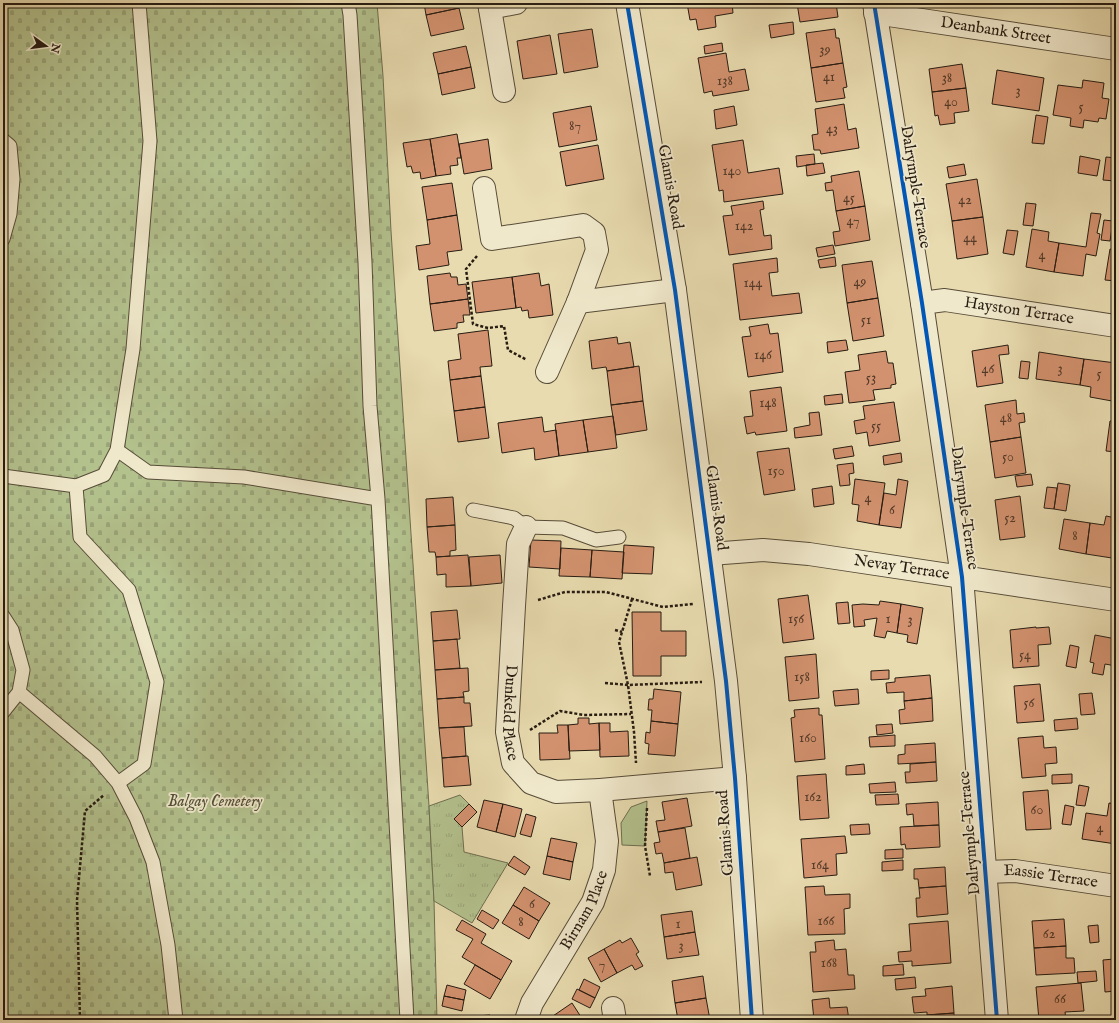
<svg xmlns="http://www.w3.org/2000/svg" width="1119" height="1023" viewBox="0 0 1119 1023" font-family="'IM FELL English',serif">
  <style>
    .green { fill: #b3c18d; stroke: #6d6e50 }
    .cemetery { fill: url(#cemetery-stones); stroke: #6d6e50 }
    .park { fill: url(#park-tufts); stroke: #6d6e50 }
    .building { fill: #d3926f; stroke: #271c12 }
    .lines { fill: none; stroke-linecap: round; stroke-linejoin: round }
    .service-casing { stroke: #574c39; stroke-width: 15 }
    .minor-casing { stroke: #574c39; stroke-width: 24 }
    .tertiary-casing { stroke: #574c39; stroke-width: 24 }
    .path { stroke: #271c12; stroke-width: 2.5; stroke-dasharray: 3 2; stroke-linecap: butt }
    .service { stroke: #f0e8cb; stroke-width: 13 }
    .minor { stroke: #f0e8cb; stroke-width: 22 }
    .tertiary { stroke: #f0e8cb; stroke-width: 22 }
    .cycleway-casing { stroke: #f0e8cb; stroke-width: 6 }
    .cycleway { stroke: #0057b8; stroke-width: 4 }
    .labels { text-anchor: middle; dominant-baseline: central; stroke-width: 3.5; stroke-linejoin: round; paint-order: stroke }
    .number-label { font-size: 14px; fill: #523a29 }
    .street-label { font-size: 16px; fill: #271c12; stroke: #f0e8cb }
    .park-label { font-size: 16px; font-style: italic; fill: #514e37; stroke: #f0e8cb }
  </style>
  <defs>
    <pattern id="cemetery-stones" width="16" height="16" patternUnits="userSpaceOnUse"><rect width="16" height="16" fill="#b3c18d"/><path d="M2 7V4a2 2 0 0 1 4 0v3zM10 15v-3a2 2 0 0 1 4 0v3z" fill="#9aa579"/></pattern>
    <pattern id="park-tufts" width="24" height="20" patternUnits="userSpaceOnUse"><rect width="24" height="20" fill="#b3c18d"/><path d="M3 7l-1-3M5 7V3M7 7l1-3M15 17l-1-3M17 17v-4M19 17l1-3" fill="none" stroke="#9aa579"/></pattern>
  </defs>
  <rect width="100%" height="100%" fill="#e8dbaf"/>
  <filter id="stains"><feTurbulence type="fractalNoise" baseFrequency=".005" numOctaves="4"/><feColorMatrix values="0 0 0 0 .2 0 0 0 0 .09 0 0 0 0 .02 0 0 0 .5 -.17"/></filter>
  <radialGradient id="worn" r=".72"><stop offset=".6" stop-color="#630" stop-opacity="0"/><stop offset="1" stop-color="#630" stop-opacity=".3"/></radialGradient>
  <path class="green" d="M647 801 645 846 622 845 621 823 631 807Z"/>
  <path class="cemetery" d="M3 3H377L383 76 391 231 429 806 434 901 437 1020H3Z"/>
  <path class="park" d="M460 795 469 804 454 819 462 827 464 852 508 863 472 923 434 901 429 806Z"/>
  <path class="building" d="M424 3H458L459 8 426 15Z
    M687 3H732L733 13 715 16 716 27 698 30 696 19 690 20Z
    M797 3H836L838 17 800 22Z
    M459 8 464 29 431 36 426 15Z
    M793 22 794 34 771 38 769 25Z
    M592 29 598 67 564 73 558 34Z
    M835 29 836 38H839L843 63 811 68 806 33Z
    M550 35 557 74 523 79 517 41Z
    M722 43 723 51 705 54 704 46Z
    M466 46 471 67 438 74 433 53Z
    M726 53 729 72 745 69 749 90 713 96 712 91 704 93 698 58Z
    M843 63 847 87 843 88 845 98 816 102 811 68Z
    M962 64 966 88 932 92 929 69Z
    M471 67 475 88 442 95 438 74Z
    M997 70 1044 78 1039 111 992 104Z
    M1083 80 1104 83 1102 98 1109 99 1106 119 1099 118 1098 122 1084 120 1083 128 1070 126 1071 118 1053 115 1058 85 1082 88Z
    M966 88 969 111 954 113 955 123 940 125 938 115 935 116 932 92Z
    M844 104 848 130 856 128 859 148 821 154 820 150H814L812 135 818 134 815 109Z
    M591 106 597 140 559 147 553 113Z
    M734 106 737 125 716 129 714 110Z
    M1036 115 1048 117 1044 144 1032 143Z
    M457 134 461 158H457L458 165 450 166 451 174 436 176 430 139Z
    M430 139 436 176 421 179 420 172 413 173 411 166 407 167 403 143Z
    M488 139 492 169 464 174 459 144Z
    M743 140 748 173 779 168 783 194 724 202 723 190 719 191 712 145Z
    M598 145 604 179 566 186 560 152Z
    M814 154 815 164 797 167 796 156Z
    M1080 156 1100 160 1097 176 1078 173Z
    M1106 157 1116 158 1115 181 1103 180Z
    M823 163 825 173 807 176 806 165Z
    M964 164 966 175 949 178 947 167Z
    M859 171 865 206 836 211 833 190 826 191 825 183 832 182 831 176Z
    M977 179 983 217 952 221 946 184Z
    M452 183 457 215 427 220 422 187Z
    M763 201 764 209 760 210 764 236 771 235 772 249 729 255 723 216 733 215 731 206Z
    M1026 203 1036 204 1033 226 1023 225Z
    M865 206 870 240 835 246 833 232 840 231 836 211Z
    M1091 213 1101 214 1097 233 1100 234 1096 256 1086 254 1083 276 1054 272 1059 243 1086 247Z
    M457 215 462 250 447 252 449 265 419 270 416 246 430 244 427 220Z
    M983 217 988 254 957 259 952 221Z
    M1104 220 1113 221 1110 241 1101 240Z
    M1032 229 1049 232 1048 241 1059 243 1054 272 1026 267Z
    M1007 230 1018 231 1014 255 1003 253Z
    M833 245 835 254 818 257 816 248Z
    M1110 249 1116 250V281L1105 280Z
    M835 257 836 266 820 268 818 260Z
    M777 258 778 272 769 273 772 296 799 293 802 313 740 320 733 264Z
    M872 261 878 298 847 303 842 265Z
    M450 273 451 277H457L458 285 466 284 468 299 430 304 427 276Z
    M539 273 541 286 549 284 553 315 529 318 528 310 522 311 521 307 516 308 512 277Z
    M512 277 516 308 476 313 472 282Z
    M878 298 884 336 853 341 847 303Z
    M468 299 470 315H463L464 322 457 323V328L434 331 430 304Z
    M768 324 770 334 778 333 783 372 748 377 742 337 751 336 749 327Z
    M488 330 492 366 480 367 481 376 450 380 448 361 461 359 458 334Z
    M617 337 618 344 630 342 634 367 607 371 606 367 592 369 589 341Z
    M846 340 848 350 828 353 827 342Z
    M1008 345 1009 354 999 355 1003 383 977 387 972 351Z
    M886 351 888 363H893L896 384 891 385V388L873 390 875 400 849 403 845 372 860 370 858 355Z
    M1039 352 1084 359 1080 385 1036 379Z
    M1084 359 1116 363V393L1115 397 1112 401 1090 397 1091 387 1080 385Z
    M1021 361 1030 362 1028 379 1019 378Z
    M639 366 643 401 611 405 607 371Z
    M481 376 485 407 454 411 450 380Z
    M781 387 787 431 756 435 755 432 747 434 744 417 753 416 750 391Z
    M842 394 843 403 825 405 824 396Z
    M1016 400 1017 414 1024 413 1025 422 1019 423 1021 437 990 442 985 405Z
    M643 401 647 430 616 435 611 405Z
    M894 402 900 441 869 446 867 432 856 434 854 421 865 419 863 406Z
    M485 407 489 438 458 442 454 411Z
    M819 412 822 435 795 438 794 428 810 425 809 413Z
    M613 416 617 448 588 452 583 420Z
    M542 417 544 432 556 430 559 456 535 460 534 448 502 453 498 423Z
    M583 420 588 452 559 456 555 424Z
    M1110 421H1116V452L1106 451Z
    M1021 437 1026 473 995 478 990 442Z
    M852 446 854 456 835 459 833 449Z
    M789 448 795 490 764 495 757 452Z
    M901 453 902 462 884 465 883 456Z
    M853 463 854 473 849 474 850 485 840 486 837 465Z
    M1031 474 1033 485 1017 487 1015 476Z
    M855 479 885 483 879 525 857 521 859 505 852 504Z
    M898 479 908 481 901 528 879 525 884 493 896 495Z
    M1058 483 1070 485 1066 511 1054 509Z
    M832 486 834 504 814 507 812 489Z
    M1047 487 1057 488 1054 509 1044 508Z
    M1020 496 1025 537 1000 540 995 500Z
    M453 497 455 525 427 527 426 499Z
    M1106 516 1116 518V533L1112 558 1086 554 1090 523 1104 525Z
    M1064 519 1090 523 1086 554 1059 549Z
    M455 525 456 550 450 551V556L436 557 435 552H429L427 527Z
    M531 540 561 541 560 569 529 567Z
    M624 545 654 547 652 574 622 573Z
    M561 548 592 550 590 577 559 576Z
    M592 550 624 552 622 579 590 577Z
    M468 555 471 586 446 587V574L437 575 436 557Z
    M500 555 502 583 471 586 469 557Z
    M808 595 814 639 783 643 778 599Z
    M880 601 901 604 897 633 887 631 885 638 874 636 877 618 864 620 865 626 854 627 852 605 863 604 879 605Z
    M848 602 850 623 838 624 836 603Z
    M901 604 923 608 917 644 907 642 908 635 897 633Z
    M457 610 460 639 433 641 431 612Z
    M632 612H661V631H686V656H661V676H633Z
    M1036 627V628L1049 627 1051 644 1038 645 1039 666 1013 668 1010 630Z
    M1095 635 1116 639V666L1105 664 1103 675 1092 673 1094 663 1090 662Z
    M457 639 460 668 435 670 433 641Z
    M1070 645 1079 647 1076 668 1066 666Z
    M816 654 819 698 789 701 785 657Z
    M468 668 469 691 463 692 464 697 437 699 435 670Z
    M889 670V679L871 680V671Z
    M930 675 932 698 904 701V692L887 693 886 683 895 682V678Z
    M1040 684 1044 721 1017 723 1014 686Z
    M654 689 681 692 678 724 651 721 652 710H648L649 699H653Z
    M858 689 859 704 835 706 833 691Z
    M1092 693 1095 714 1081 715 1079 694Z
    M464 697V703H470L472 726 439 728 437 699Z
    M932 698 933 721 900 724 899 710 905 709 904 701Z
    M819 708V715H822L825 759 795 762 791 718 795 717 794 710Z
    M578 718H589V724L599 723 600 750 569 751 568 725 578 724Z
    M1077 718 1078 729 1055 731 1054 720Z
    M651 721 678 724 675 756 648 754 649 744 645 743 646 732 650 733Z
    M599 723H610V732L628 731 629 756 600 757Z
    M892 724 893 733 877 735 876 725Z
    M557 725H568L570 759 540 760 539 733H558Z
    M464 727 466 756 442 758 439 728Z
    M895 735V746L870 747 869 737Z
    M1043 736 1044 748 1056 747 1057 763 1045 764 1046 776 1022 778 1018 738Z
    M935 743 936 762 898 764V755L905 754V745Z
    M468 756 471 785 444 787 442 758Z
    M936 762 937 781 906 783 905 772H910V764Z
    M864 764 865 774 846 775V766Z
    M826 774 829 818 800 820 797 776Z
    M1072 774V783L1052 784V775Z
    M895 782 896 792 870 793 869 784Z
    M1079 785 1089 787 1085 806 1076 805Z
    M1048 790 1051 829 1026 830 1023 792Z
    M898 794 899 804 876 805 875 795Z
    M687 798 692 826 658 832 656 821 665 820 662 802Z
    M484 800 503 804 496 832 477 827Z
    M938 802 939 825 914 826 913 814 907 815 906 804Z
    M1109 803 1116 804V844L1082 839 1086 813 1107 816Z
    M469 804 477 812 462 827 454 819Z
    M503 804 522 809 515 837 496 832Z
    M1065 805 1074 807 1071 825 1062 824Z
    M526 814 536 817 531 837 520 834Z
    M869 824 870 834 851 835 850 825Z
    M939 825 940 847 906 849 905 844 901 845 900 827Z
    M685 828 690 858 664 863 662 853 656 854 654 843 660 842 658 832Z
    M845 836 847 853 836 854 837 875 804 878 801 839Z
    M551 838 577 843 573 862 547 856Z
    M903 849V858L885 859V850Z
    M514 856 530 867 525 875 508 865Z
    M547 856 573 862 570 880 543 874Z
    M697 857 702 885 676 890 673 872 665 873 664 863Z
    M903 860V870L882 871V862Z
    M945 867 946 886 919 888 918 879H914V869Z
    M824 886 825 895 850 894V908L844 909 845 934 808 935 805 887Z
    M946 886 948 914 917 917 916 898H920L919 888Z
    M524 887 550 903 539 921 513 905Z
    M513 905 539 921 529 939 502 923Z
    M482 910 499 920 493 929 477 919Z
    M692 911 695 932 664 937 661 915Z
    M1064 919 1066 946 1034 948 1032 921Z
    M462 920 486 934 481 943 512 961 501 980 462 957 473 939 456 930Z
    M948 921 951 963 912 966V961L899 962 898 952 911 951 909 924Z
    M1098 925 1099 942 1090 943 1088 926Z
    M695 932 699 955 667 959 664 937Z
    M1116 936V954H1113Z
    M631 938 639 952 636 954 643 966 635 970 632 965 617 973 604 949 620 940 622 943Z
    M834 940 835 950 846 949 848 975H854L855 989 813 992 810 952H816L815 942Z
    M1066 946V958H1074L1075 973 1036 975 1034 948Z
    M604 949 617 973 601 982 588 958Z
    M1114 959 1116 991 1105 992 1103 960Z
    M903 964 904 975 883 976V966Z
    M475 965 501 980 490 999 464 984Z
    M1096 971 1097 981 1078 983 1077 972Z
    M703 976 706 998 675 1003 672 981Z
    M915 977 916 988 896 990 895 979Z
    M584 979 600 987 595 998 579 990Z
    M1081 983 1084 1011 1065 1012 1066 1020H1039L1036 987Z
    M447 985 466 990 464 1000 444 996Z
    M952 986 954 1013 927 1015V1012L914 1013 912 997 926 996 925 989Z
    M577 989 595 998 590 1008 572 999Z
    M444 996 464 1000 462 1011 442 1006Z
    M706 998 710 1020H678L675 1003Z
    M829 998 830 1008 847 1007 849 1020H814L812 1000Z
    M572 1003 583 1020H551L550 1018Z
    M954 1013V1020H919L927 1019V1015Z
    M490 1015V1020H463V1017Z"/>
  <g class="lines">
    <g class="service-casing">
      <path id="service" d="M348 3 350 15 365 262 370 406 378 499 407 1020
        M3 140 10 146 13 179 10 214 3 239
        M117 450 148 472 244 477 378 499
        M3 476 76 486 104 475 117 450 133 349 150 141 139 3
        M76 486 80 537 129 590 157 682 144 764 118 783
        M473 510 514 518 526 527 563 528 596 540 619 537
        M3 616 12 630 23 670 19 692 3 712
        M19 692 95 756 118 783 136 818 153 862 168 945 176 1020"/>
    </g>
    <g class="minor-casing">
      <g id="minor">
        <path d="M489 3 504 91"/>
        <path d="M874 3 922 303 962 577 997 1020"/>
        <path d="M490 8 516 3"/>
        <path id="s1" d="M875 13 1116 49"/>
        <path d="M484 188 492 239 583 225 594 233 597 250 578 302 547 372"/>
        <path d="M578 302 675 290"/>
        <path id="s2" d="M922 303 945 300 1116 326"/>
        <path id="s3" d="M526 527 518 544 514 606 507 732 513 763 531 783 556 792 600 790 735 778"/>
        <path id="s4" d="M710 554 763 550 809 554 1116 600"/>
        <path id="s5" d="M985 872 1015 871 1116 886"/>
        <path d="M613 1008 615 1020"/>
        <path id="s6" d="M526 1020 532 1003 593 902 604 870 607 841 600 790"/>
      </g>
    </g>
    <g class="tertiary-casing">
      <path id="tertiary" d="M627 3 675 290 726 681 735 778 752 1020"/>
    </g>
    <path class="path" d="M477 256 466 269 473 324 488 328 504 326 508 350 527 360
      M632 599 619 642 628 685 634 732 636 763
      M538 600 565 592H606L663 607 693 604
      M615 630 622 632
      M605 683 628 685 702 682
      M530 730 560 711 584 715 631 714
      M647 808 645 846 650 876
      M80 1020 77 900 85 811 104 795"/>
    <use href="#service" class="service"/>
    <use href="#minor" class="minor"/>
    <use href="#tertiary" class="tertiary"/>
    <g class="cycleway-casing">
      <path id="cycleway" d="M627 3 675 290 726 681 735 778 752 1020
        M874 3 922 303 962 577 997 1020"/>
    </g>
    <use href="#cycleway" class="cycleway"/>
  </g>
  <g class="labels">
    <g class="number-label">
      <text x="825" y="50">39</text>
      <text x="829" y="77">41</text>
      <text x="947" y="78">38</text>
      <text x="725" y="81">138</text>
      <text x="1018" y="91">3</text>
      <text x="951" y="102">40</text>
      <text x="1081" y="107">5</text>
      <text x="575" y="126">87</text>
      <text x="832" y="129">43</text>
      <text x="732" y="171">140</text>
      <text x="849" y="198">45</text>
      <text x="965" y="200">42</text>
      <text x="853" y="221">47</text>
      <text x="744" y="226">142</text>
      <text x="970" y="238">44</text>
      <text x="1042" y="255">4</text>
      <text x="860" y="282">49</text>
      <text x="753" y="283">144</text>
      <text x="866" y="320">51</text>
      <text x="763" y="355">146</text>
      <text x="988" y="369">46</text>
      <text x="1060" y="369">3</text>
      <text x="1099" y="374">5</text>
      <text x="871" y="378">53</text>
      <text x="768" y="403">148</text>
      <text x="1006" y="418">48</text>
      <text x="876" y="426">55</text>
      <text x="1008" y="457">50</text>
      <text x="776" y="471">150</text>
      <text x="868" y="498">4</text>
      <text x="892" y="510">6</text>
      <text x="1010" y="518">52</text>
      <text x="1075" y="536">8</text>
      <text x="796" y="619">156</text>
      <text x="888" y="619">1</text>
      <text x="910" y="620">3</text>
      <text x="1025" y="655">54</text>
      <text x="802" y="677">158</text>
      <text x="1029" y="703">56</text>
      <text x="808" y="738">160</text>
      <text x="813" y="797">162</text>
      <text x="1037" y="810">60</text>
      <text x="1100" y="828">4</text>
      <text x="820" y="865">164</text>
      <text x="532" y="904">6</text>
      <text x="826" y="921">166</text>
      <text x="521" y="922">8</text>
      <text x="678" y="924">1</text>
      <text x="1049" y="934">62</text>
      <text x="681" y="946">3</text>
      <text x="829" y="963">168</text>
      <text x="602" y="965">7</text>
      <text x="1060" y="999">66</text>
    </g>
    <g class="street-label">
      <text stroke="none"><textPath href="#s1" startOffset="122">Deanbank Street</textPath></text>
      <text transform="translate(670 187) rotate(80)">Glamis Road</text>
      <text transform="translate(915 187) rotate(81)">Dalrymple Terrace</text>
      <text stroke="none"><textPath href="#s2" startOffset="98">Hayston Terrace</textPath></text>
      <text transform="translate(716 508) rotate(82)">Glamis Road</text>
      <text transform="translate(964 508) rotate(82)">Dalrymple Terrace</text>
      <text stroke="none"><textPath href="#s4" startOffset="193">Nevay Terrace</textPath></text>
      <text stroke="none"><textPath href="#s3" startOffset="188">Dunkeld Place</textPath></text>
      <text transform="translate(726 833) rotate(-94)">Glamis Road</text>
      <text transform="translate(970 833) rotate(-95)">Dalrymple Terrace</text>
      <text stroke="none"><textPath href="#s5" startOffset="66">Eassie Terrace</textPath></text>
      <text stroke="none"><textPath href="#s6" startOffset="125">Birnam Place</textPath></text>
    </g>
    <g class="park-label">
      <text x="215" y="802">Balgay Cemetery</text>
    </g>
  </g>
  <rect width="1119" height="1023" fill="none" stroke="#e8dbaf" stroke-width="16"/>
  <rect x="4" y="4" width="1111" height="1015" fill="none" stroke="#271c12" stroke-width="2"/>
  <rect x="8" y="8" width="1103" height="1007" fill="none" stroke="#271c12"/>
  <g transform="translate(46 46) rotate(104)" stroke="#f0e8cb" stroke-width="3" paint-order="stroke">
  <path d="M0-3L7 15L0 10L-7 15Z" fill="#271c12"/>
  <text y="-6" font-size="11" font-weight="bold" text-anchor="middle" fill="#271c12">N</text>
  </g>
  <rect width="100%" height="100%" filter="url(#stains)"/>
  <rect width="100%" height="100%" fill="url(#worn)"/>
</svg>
